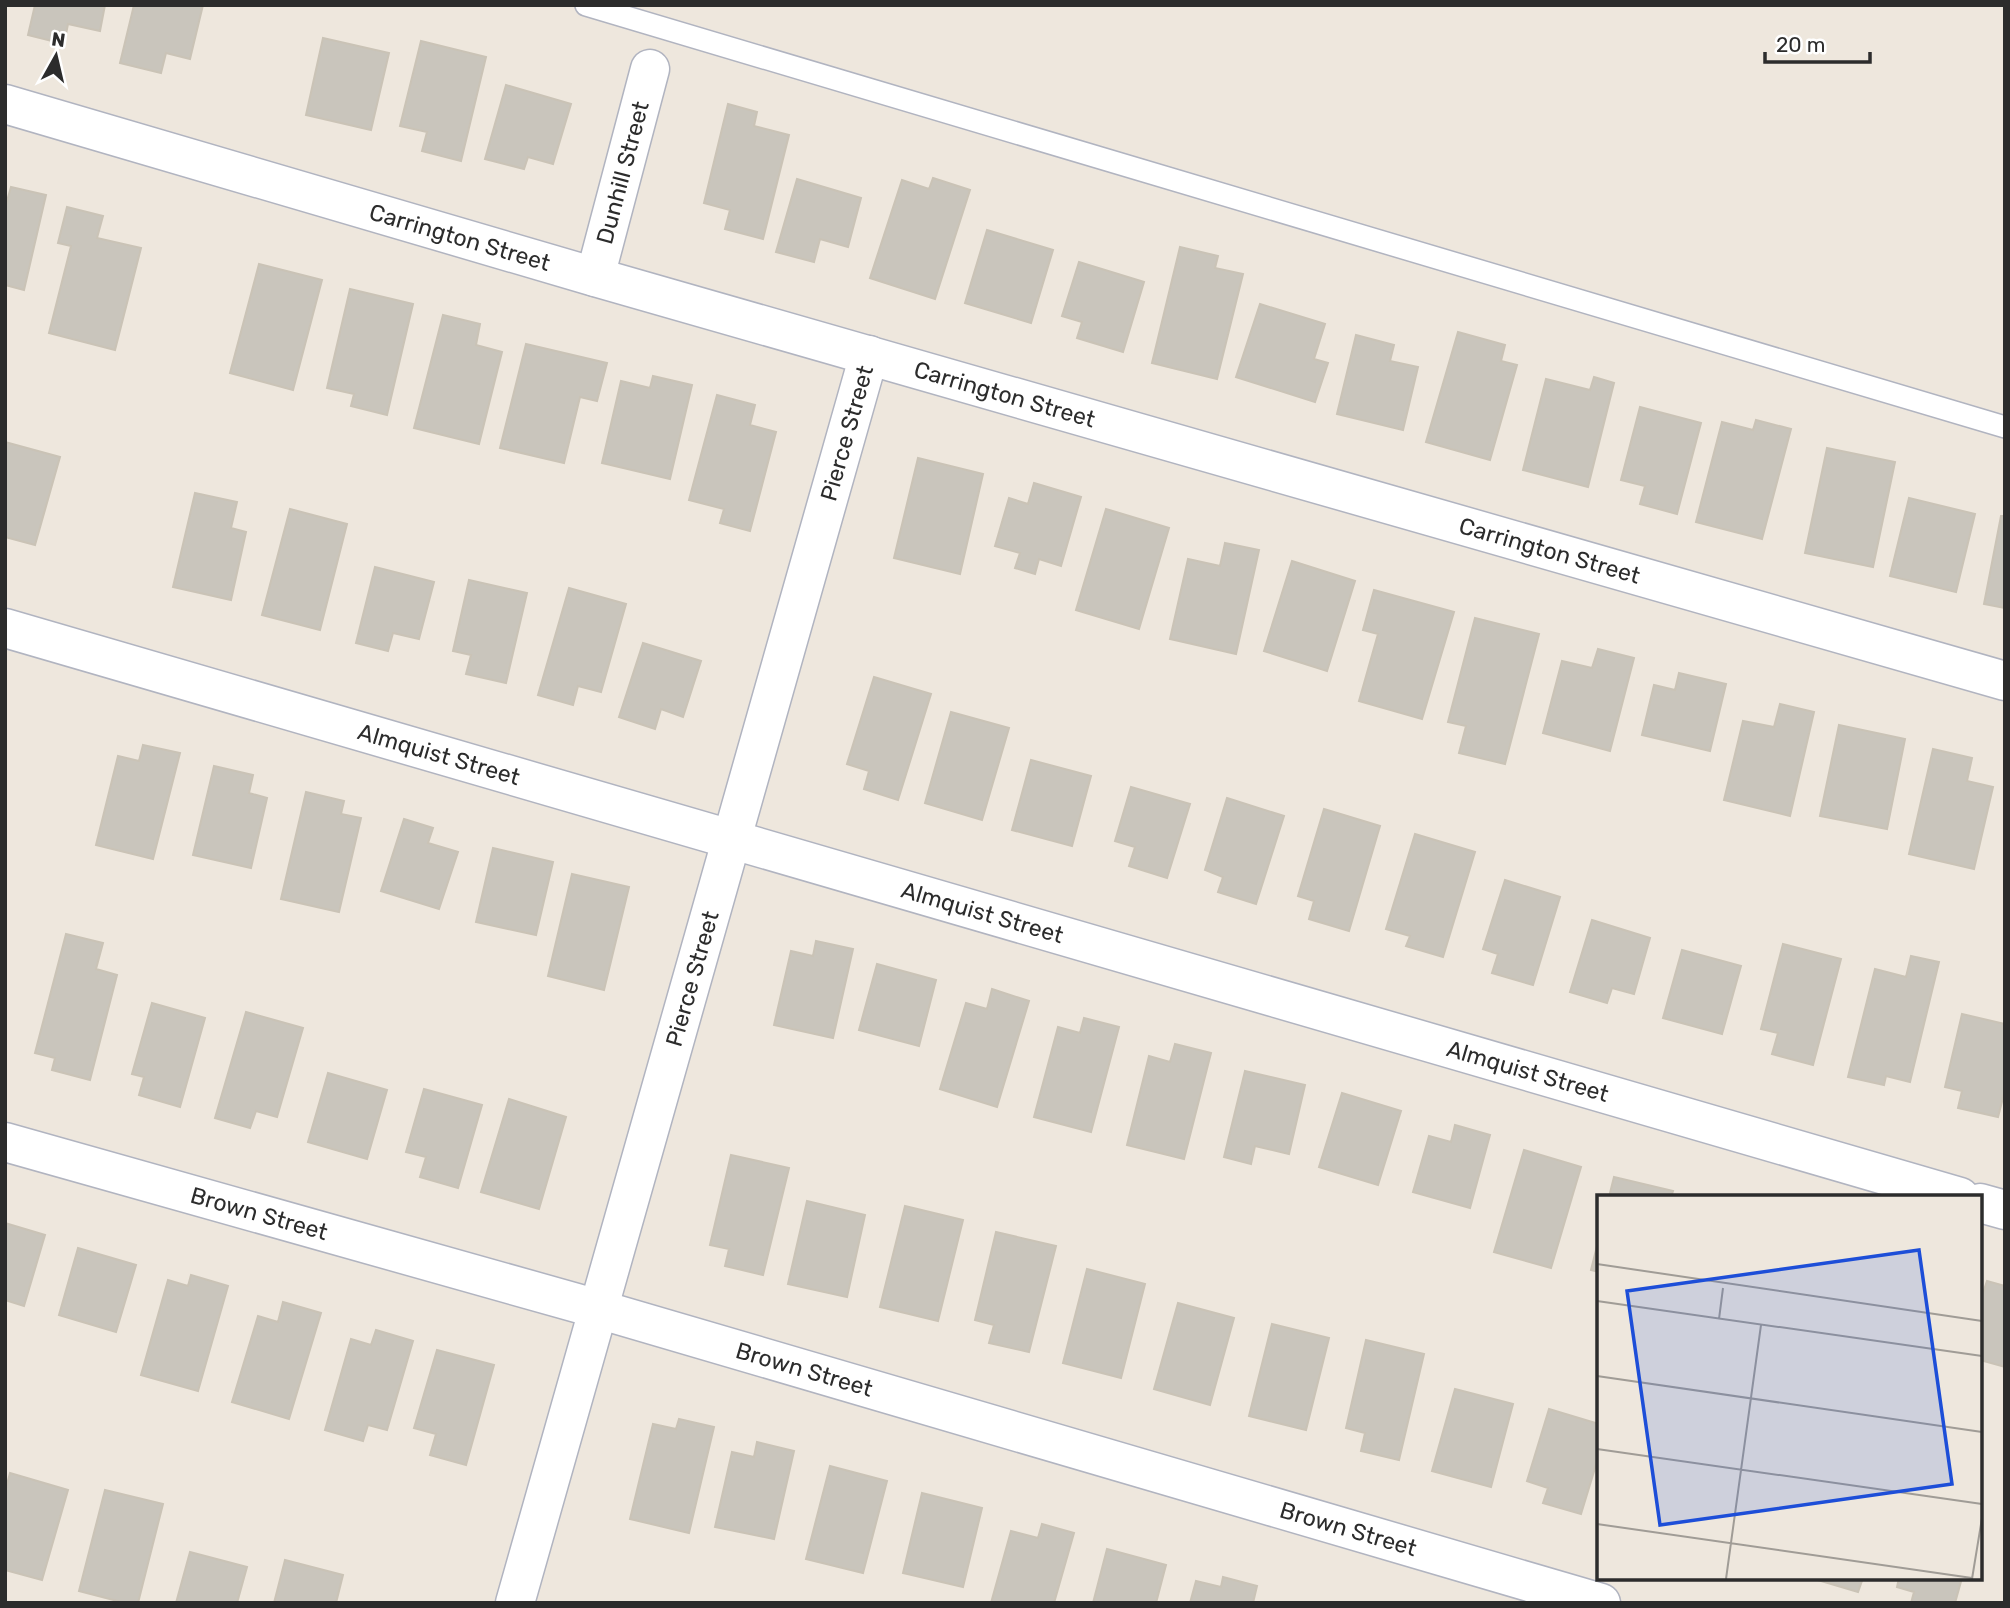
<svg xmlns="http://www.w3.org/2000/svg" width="2010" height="1608" viewBox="0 0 2010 1608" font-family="Rubik,sans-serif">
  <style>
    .building { fill: #c9c5bc; stroke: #cac3b6; stroke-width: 2 }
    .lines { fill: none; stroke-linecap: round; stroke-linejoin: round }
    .lane-casing { stroke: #b1b4c0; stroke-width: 24 }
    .street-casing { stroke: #b1b4c0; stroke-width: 41 }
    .lane { stroke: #fff; stroke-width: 21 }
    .street { stroke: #fff; stroke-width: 38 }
    .labels { text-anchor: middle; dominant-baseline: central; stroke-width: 6; stroke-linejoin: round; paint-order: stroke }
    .street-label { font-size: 23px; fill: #2c2c2c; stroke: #fff }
    .inset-road { fill: none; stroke: #a09c96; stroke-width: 2 }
    .view { fill: #1d4ed8; fill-opacity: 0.15; stroke: #1d4ed8; stroke-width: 3.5 }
    .inset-edge { fill: none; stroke: #2c2c2c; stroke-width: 3.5 }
  </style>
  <rect width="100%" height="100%" fill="#eee7dd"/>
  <path class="building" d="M35 5H105L100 31 68 24 64 44 28 35Z
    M134 5H203L190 59 166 53 161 73 120 63Z
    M323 38 389 53 371 130 306 115Z
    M421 41 486 57 461 161 422 151 427 132 400 126Z
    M506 85 571 104 553 164 528 157 524 169 485 159Z
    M728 104 757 112 754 126 789 135 763 239 725 229 730 210 704 203Z
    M933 178 970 190 935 299 870 278 902 180 929 189Z
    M797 179 861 198 848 247 820 239 814 262 776 252Z
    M11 187 46 195 24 290 5 285V208Z
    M67 207 103 216 97 238 141 248 115 350 49 333 71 246 58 243Z
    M987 230 1053 250 1031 323 965 303Z
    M1180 247 1218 256 1215 268 1243 274 1217 379 1152 363Z
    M1079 262 1144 282 1123 352 1077 338 1082 322 1062 316Z
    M259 264 322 280 293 390 230 373Z
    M350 289 413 304 387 415 351 406 354 394 327 388Z
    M1260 304 1325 324 1314 359 1328 363 1315 402 1236 377Z
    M443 315 480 324 476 345 502 352 479 444 414 428Z
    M1458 332 1505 345 1501 361 1517 365 1490 460 1426 442Z
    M1356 335 1394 345 1390 361 1418 367 1403 430 1337 414Z
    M526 344 607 363 597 401 580 397 564 463 500 448Z
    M653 376 692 385 670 479 602 463 621 381 650 388Z
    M1594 377 1614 383 1588 487 1523 470 1546 379 1590 390Z
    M717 395 755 405 750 425 776 432 750 531 720 523 724 509 689 500Z
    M1640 407 1701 423 1677 514 1640 504 1645 486 1621 480Z
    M1756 420 1791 429 1762 539 1696 522 1722 422 1753 430Z
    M5 442 60 457 35 545 5 537Z
    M1827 448 1895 462 1873 567 1805 553Z
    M918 458 983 474 960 574 894 558Z
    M1034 483 1081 497 1061 566 1039 559 1035 574 1015 568 1020 553 995 546 1009 498 1028 504Z
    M195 493 237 502 231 528 246 532 231 600 173 587Z
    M1909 498 1975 514 1956 592 1890 576Z
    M290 509 347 524 320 630 262 615Z
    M1106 509 1169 528 1139 629 1076 610Z
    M2001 516H2005V608L1984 604Z
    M1225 543 1259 550 1236 654 1170 639 1188 559 1220 566Z
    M1292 561 1355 581 1327 671 1264 651Z
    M375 567 434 582 419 639 393 633 388 651 356 643Z
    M469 580 527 593 506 683 466 674 471 655 453 651Z
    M569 588 626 604 601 692 578 686 573 705 538 695Z
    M1374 590 1454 612 1422 719 1359 701 1378 634 1363 630Z
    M1475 618 1539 634 1505 764 1459 753 1466 726 1448 722Z
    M643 643 701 661 683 717 661 709 655 729 619 717Z
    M1598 649 1634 658 1610 751 1543 733 1562 661 1592 668Z
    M1679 673 1726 684 1710 751 1642 735 1654 685 1675 690Z
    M874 677 931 694 898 800 864 789 869 771 847 764Z
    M1780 704 1814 712 1790 816 1724 800 1743 721 1774 727Z
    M951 712 1009 728 982 820 925 803Z
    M1839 725 1905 739 1887 829 1820 816Z
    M143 745 180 753 153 859 96 845 118 756 139 761Z
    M1933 749 1972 758 1967 781 1993 787 1974 869 1909 854Z
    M1031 760 1091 776 1072 846 1012 830Z
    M214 766 253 775 249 793 267 798 251 868 193 855Z
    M1131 787 1190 804 1167 878 1129 866 1135 847 1115 841Z
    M306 792 344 801 341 814 361 818 339 912 281 899Z
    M1227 798 1284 816 1256 904 1218 892 1223 877 1205 870Z
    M1324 809 1380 826 1349 931 1309 919 1314 901 1298 896Z
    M404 819 433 828 428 843 458 852 439 909 381 891Z
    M1415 834 1475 852 1443 957 1406 946 1410 936 1386 929Z
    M493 848 553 862 536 935 476 922Z
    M572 874 629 887 604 990 548 976Z
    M1505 880 1560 897 1533 985 1492 973 1498 954 1483 949Z
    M1592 920 1650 938 1634 994 1612 988 1607 1003 1570 992Z
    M66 934 103 943 96 969 117 975 90 1080 52 1070 55 1058 35 1053Z
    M816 941 853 949 833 1038 774 1025 791 951 813 956Z
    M1783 944 1841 959 1813 1065 1772 1054 1778 1033 1761 1029Z
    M1682 950 1741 966 1722 1034 1663 1018Z
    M1911 956 1939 962 1910 1082 1886 1076 1884 1085 1848 1077 1875 969 1906 977Z
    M877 964 936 980 919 1046 859 1030Z
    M992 989 1029 1001 997 1107 940 1089 966 1003 987 1009Z
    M152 1003 205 1018 180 1107 139 1095 144 1077 132 1074Z
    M246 1012 303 1028 277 1117 256 1111 250 1128 215 1118Z
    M1962 1014 2005 1024V1090L1998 1117 1958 1108 1962 1091 1945 1087Z
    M1084 1018 1119 1027 1091 1132 1034 1117 1058 1027 1080 1033Z
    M1175 1044 1211 1053 1184 1159 1127 1145 1149 1056 1170 1062Z
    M1245 1071 1305 1085 1289 1154 1255 1146 1251 1164 1224 1157Z
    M328 1073 387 1090 367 1159 308 1142Z
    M424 1089 482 1105 458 1188 420 1177 426 1157 406 1152Z
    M1342 1093 1401 1111 1378 1185 1319 1167Z
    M509 1099 566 1117 539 1209 481 1192Z
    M1455 1125 1490 1135 1470 1208 1413 1192 1429 1136 1451 1142Z
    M1524 1150 1581 1167 1551 1268 1494 1252Z
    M731 1155 789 1168 763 1275 725 1266 729 1249 710 1245Z
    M1614 1177 1673 1191 1671 1197H1609Z
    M807 1201 865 1215 847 1297 788 1284Z
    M905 1206 963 1220 938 1321 880 1307Z
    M5 1223 45 1235 24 1306 5 1300Z
    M996 1232 1056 1246 1029 1352 989 1343 994 1325 975 1320Z
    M1599 1238V1272L1591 1270Z
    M78 1248 136 1265 116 1332 59 1315Z
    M1087 1269 1145 1284 1121 1378 1063 1363Z
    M191 1275 228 1286 198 1391 141 1375 168 1280 188 1286Z
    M1987 1281 2005 1286V1367L1980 1360V1302Z
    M283 1302 321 1313 289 1419 232 1402 258 1316 278 1322Z
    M1178 1303 1234 1318 1210 1405 1154 1389Z
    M1272 1324 1329 1338 1306 1430 1249 1416Z
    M376 1330 413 1341 387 1430 368 1425 363 1441 325 1430 351 1339 371 1345Z
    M1366 1340 1424 1354 1399 1460 1361 1451 1365 1433 1346 1428Z
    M437 1350 494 1365 466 1465 430 1455 436 1434 414 1428Z
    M1455 1389 1513 1404 1491 1487 1432 1471Z
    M1549 1409 1599 1424V1455L1581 1514 1543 1503 1548 1488 1527 1481Z
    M679 1419 714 1427 689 1533 630 1519 653 1424 676 1429Z
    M757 1442 794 1451 774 1539 715 1527 732 1452 754 1457Z
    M830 1466 887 1481 863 1573 806 1559Z
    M10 1473 68 1490 42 1580 5 1570V1492Z
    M105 1490 163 1504 138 1603H125L79 1591Z
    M922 1493 982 1508 963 1587 903 1573Z
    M1042 1524 1074 1533 1054 1603H991L1011 1531 1038 1538Z
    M1107 1549 1166 1565 1156 1603H1093Z
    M190 1552 247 1567 237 1603H176Z
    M285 1560 343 1575 336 1603H274Z
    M1223 1577 1257 1586 1253 1603H1190L1196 1581 1221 1587Z
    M1811 1578H1863L1858 1592Z
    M1899 1578H1962L1955 1603H1911L1914 1592 1897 1587Z"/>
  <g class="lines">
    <g class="lane-casing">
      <path id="lane" d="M586 5 2005 427"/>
    </g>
    <g class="street-casing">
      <g id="street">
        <path id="s1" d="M5 104 595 277 2005 681"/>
        <path id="s2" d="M595 277 650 69"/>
        <path id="s3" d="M5 628 1960 1197"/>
        <path id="s4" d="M5 1142 598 1309 1601 1603"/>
        <path d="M1980 1203 2005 1210"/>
        <path id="s5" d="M515 1603 869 355"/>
      </g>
    </g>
    <use href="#lane" class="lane"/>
    <use href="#street" class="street"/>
  </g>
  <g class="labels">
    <g class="street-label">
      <text stroke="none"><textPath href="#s2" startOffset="108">Dunhill Street</textPath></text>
      <text stroke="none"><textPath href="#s1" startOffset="474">Carrington Street</textPath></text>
      <text stroke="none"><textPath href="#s1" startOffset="1041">Carrington Street</textPath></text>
      <text stroke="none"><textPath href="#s5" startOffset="1216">Pierce Street</textPath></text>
      <text stroke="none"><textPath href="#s1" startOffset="1608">Carrington Street</textPath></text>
      <text stroke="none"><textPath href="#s3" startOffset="452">Almquist Street</textPath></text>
      <text stroke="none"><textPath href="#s3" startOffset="1018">Almquist Street</textPath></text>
      <text stroke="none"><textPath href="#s5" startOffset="649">Pierce Street</textPath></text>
      <text stroke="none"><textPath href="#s3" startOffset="1586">Almquist Street</textPath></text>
      <text stroke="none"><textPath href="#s4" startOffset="264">Brown Street</textPath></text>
      <text stroke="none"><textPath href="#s4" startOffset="831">Brown Street</textPath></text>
      <text stroke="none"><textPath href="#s4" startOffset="1398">Brown Street</textPath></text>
    </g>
  </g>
  <g transform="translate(1597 1195)">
    <rect width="385" height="385" fill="#eee7dd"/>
    <path class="inset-road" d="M0 69 385 126M0 106 385 161M122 124 126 93M0 181 385 237M0 254 385 309M0 329 375 383M129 384 164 130M375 384 385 323"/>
    <path class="view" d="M322 55 355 289 63 330 30 96Z"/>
    <rect width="385" height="385" class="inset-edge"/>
  </g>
  <rect width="2010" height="1608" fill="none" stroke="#2c2c2c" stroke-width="14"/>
  <g transform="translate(56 56) rotate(8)" stroke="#ffffff" stroke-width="5" paint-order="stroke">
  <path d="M0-5L12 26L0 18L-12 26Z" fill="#2c2c2c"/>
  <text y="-10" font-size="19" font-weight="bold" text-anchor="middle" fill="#2c2c2c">N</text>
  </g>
  <path d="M1765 52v10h105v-10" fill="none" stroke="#2c2c2c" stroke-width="3.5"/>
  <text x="1776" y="52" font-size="21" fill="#2c2c2c" stroke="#ffffff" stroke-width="5" paint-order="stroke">20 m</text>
</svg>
